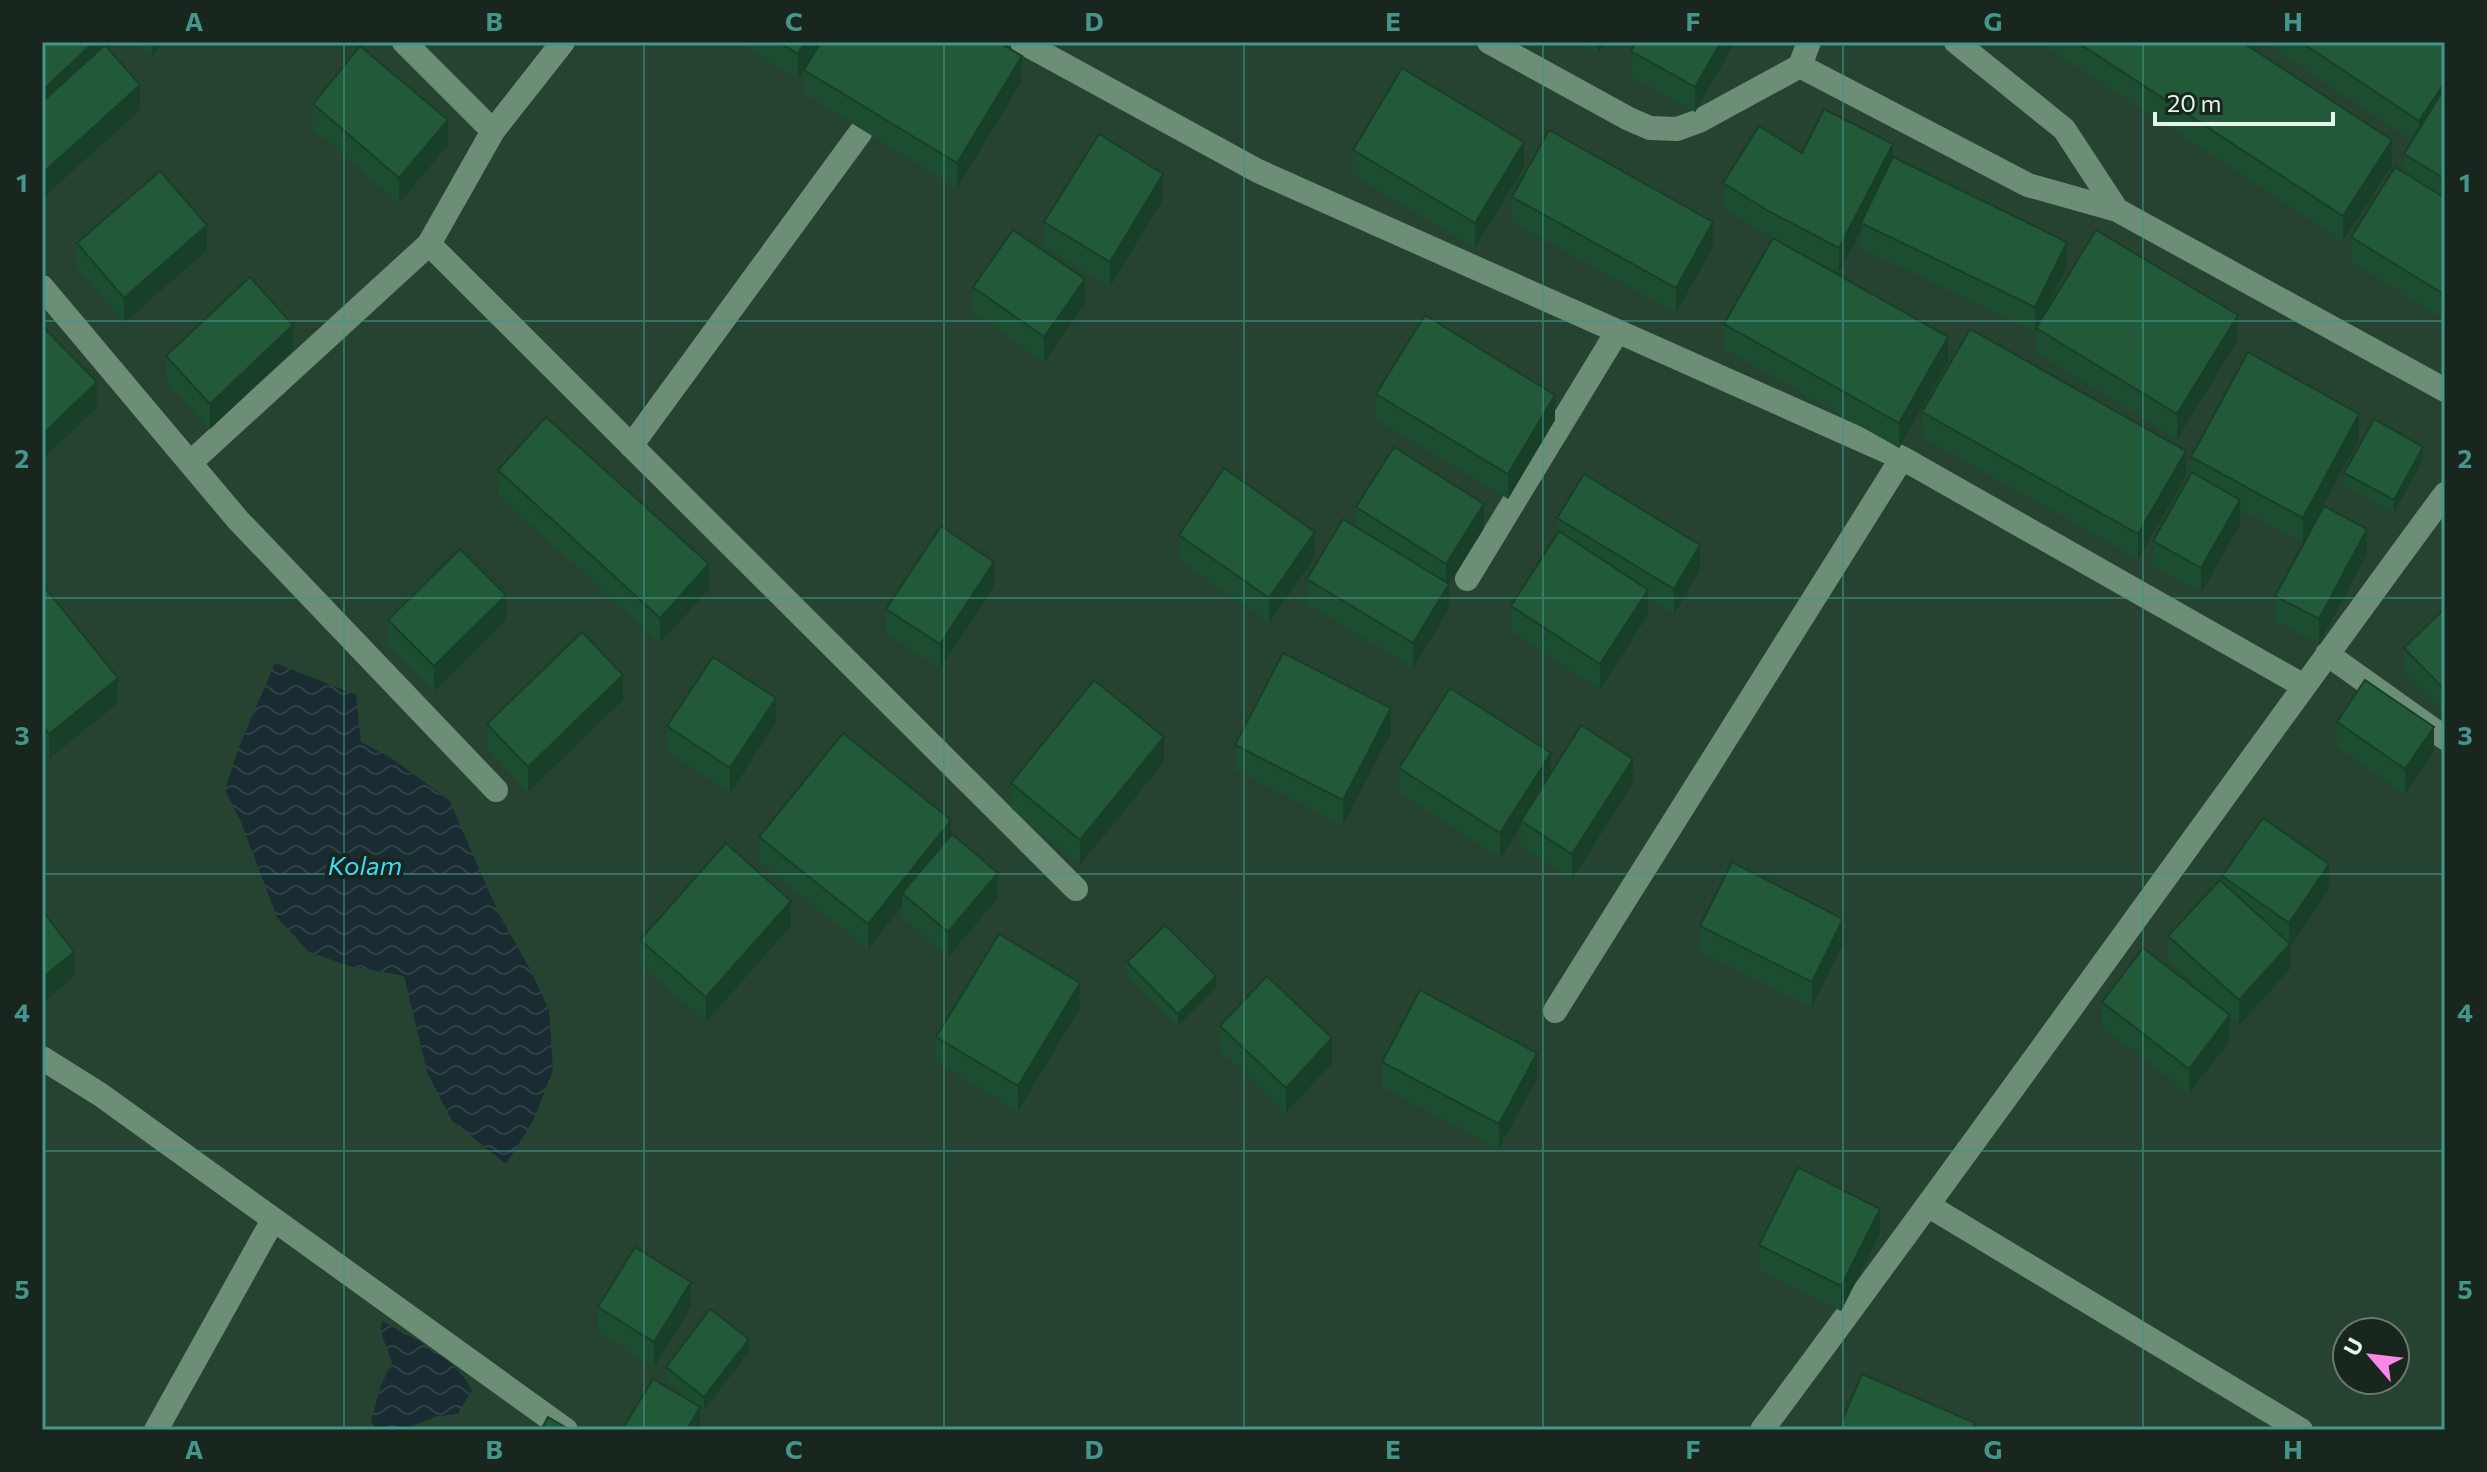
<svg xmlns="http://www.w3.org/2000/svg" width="2487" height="1472" viewBox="0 0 2487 1472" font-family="Commissioner,sans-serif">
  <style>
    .water { fill: url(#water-waves) }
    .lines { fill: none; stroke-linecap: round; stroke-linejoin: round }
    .street { stroke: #6c8d76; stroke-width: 24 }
    .wall { fill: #1d4d31 }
    .shaded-wall { fill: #183f28 }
    .building { fill: #225a39; stroke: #183f28; stroke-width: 2 }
    .grid { fill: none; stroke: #44968c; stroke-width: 2; stroke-opacity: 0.55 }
    .labels { text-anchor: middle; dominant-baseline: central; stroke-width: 8; stroke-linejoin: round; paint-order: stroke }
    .water-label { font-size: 26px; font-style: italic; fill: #3cdbfa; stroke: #19261d }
    .neatline { fill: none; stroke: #44968c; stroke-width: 3 }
    .grid-label { font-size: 26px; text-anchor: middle; font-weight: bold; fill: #44968c }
  </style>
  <defs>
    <pattern id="water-waves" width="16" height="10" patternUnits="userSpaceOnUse" patternTransform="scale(2)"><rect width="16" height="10" fill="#182c31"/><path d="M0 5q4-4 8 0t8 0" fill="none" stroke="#2e4145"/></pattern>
  </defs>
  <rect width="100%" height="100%" fill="#254330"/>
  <path class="water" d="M275 663 356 695 361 742 391 758 449 800 499 914 531 971 549 1010 553 1070 533 1121 506 1164 452 1121 427 1072 404 976 349 966 309 952 277 917 241 822 225 790 239 747Z
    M382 1321C413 1338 455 1357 472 1390L458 1414 437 1416 410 1427 408 1430H377L371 1422 381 1385 392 1363 381 1332Z"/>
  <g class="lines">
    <path class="street" d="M404 42 493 131
      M1022 42 1258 171 1902 458 2304 686
      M1489 42 1629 119 1650 128 1677 129 1699 121 1800 66 2028 185 2117 210 2445 390
      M1956 42 2064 129 2117 210
      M1800 66 1809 42
      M429 244 1076 889
      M42 287 238 520 496 790
      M631 446 860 133
      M190 463 429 244 493 131 563 42
      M1467 579 1617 332
      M2327 654 2445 738
      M1555 1011 1902 458
      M42 1058 101 1095 566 1430
      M1929 1206 2301 1430
      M156 1430 273 1220
      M1762 1430C1993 1120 2216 805 2445 494"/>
  </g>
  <path class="wall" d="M42 42H100V49L140 110 45 196 42 192Z
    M135 42H163L152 56Z
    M738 42H820L798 79Z
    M1578 42H1605L1598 54Z
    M1735 42 1695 112 1631 76V51Z
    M2039 42H2242L2392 165 2343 241Z
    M2264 42H2445V320L2351 262V237L2404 173V154L2412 141Z
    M804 70 1022 81 957 188 804 94Z
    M313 104 448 145 399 203 313 129Z
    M1353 150 1524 167 1475 248 1353 175Z
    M1802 153 1893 157 2067 267 2041 320 2238 340 2177 439 2036 353V330L2035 332 1861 248V230L1839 273 1798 252 1948 362 1899 448 1724 349V324L1773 239 1723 208V183Z
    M1512 197 1713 247 1676 313 1512 222Z
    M1163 199 1110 287 1044 247V222Z
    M77 243 207 250 124 323 77 268Z
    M973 287 1085 304 1044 362 973 312Z
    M293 350 210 429 166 381V356Z
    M1376 394 1555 420 1508 499 1376 419Z
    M1922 412 2186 476 2138 559 1922 437Z
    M2359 439 2303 543 2240 509V525L2201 593 2153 566V541L2191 474V457Z
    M2423 460 2394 513 2344 485V473Z
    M498 470 709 589 660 643 498 495Z
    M1356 507 1484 528 1449 584V609L1413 668 1307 604V579L1356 527Z
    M1557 518 1700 570 1674 614 1648 598V615L1600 689 1511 631V606L1557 534Z
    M1179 535 1315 556 1269 623 1179 560Z
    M2367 554 2319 644 2275 621V596Z
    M42 584 118 703 49 759 42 750Z
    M994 587 940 669 886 634V609Z
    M2445 608V715L2404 673V648Z
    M388 620H506L434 691 388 645Z
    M623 700 528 792 487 749V724Z
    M2337 722 2434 752 2405 794 2337 747Z
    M776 723 730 793 667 751V726Z
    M1391 733 1343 825 1235 770V745Z
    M1164 762 1080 865 1011 808V783Z
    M1399 768 1551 772 1633 784 1572 879 1521 846V826L1500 858 1399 793Z
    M951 835 998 898 948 957 902 918V906L868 949 759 862V837Z
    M2222 876 2329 889 2290 947V969L2239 1025 2230 1017V1040L2189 1094 2102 1027V1002H2213L2168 961V936L2222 883Z
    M791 926 706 1022 640 965V940Z
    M1700 926 1843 944 1812 1007 1700 951Z
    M1127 962 1216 988 1178 1026 1127 975Z
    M1080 1008 1018 1111 936 1062V1037Z
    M1220 1026 1332 1063 1286 1113 1220 1051Z
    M1382 1062 1537 1078 1499 1149 1382 1087Z
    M1880 1234 1841 1311 1759 1270V1245Z
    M598 1307H691L654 1367 598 1332Z
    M749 1352 704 1410 666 1380V1367Z"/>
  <path class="shaded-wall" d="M94 42H100V62L43 115V90Z
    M152 42H163L152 56Z
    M805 42H820L798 79V54Z
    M1598 42H1605L1598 54Z
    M1721 42H1735L1695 112V87Z
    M1022 56V81L957 188V163Z
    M2445 82V107L2419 146V121Z
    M140 85V110L45 196V171Z
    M448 120V145L399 203V178Z
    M2392 140V165L2343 241V216Z
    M1524 142V167L1475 248V223Z
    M1893 144V169L1861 223V230L1839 273V248Z
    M1163 174V199L1110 287V262Z
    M1713 222V247L1676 313V288Z
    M207 225V250L124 323V298Z
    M2067 242V267L2035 332V307Z
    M1085 279V304L1044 362V337Z
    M2238 315V340L2177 439V414Z
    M293 325V350L210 429V404Z
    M1948 337V362L1899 448V423Z
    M97 382V407L42 460V435Z
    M1555 395V420L1508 499V474Z
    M2359 414V439L2303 543V518Z
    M2423 447V460L2394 513V500Z
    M2186 451V476L2138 559V534Z
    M2240 500V525L2201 593V568Z
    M1484 504V528L1449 584V609L1413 668V643L1446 589V564Z
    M2367 529V554L2319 644V619Z
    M1315 532V556L1269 623V598Z
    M1700 545V570L1674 614V589Z
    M994 562V587L940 669V644Z
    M709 564V589L660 643V618Z
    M1648 590V615L1600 689V664Z
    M506 595V620L434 691V666Z
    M623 675V700L528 792V767Z
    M118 678V703L49 759V734Z
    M776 698V723L730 793V768Z
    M1391 708V733L1343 825V800Z
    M2434 727V752L2405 794V769Z
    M1164 737V762L1080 865V840Z
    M1551 753V778L1521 821V826L1500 858V833Z
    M1633 759V784L1572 879V854Z
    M951 820V845L902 893V906L868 949V924Z
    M2329 864V889L2290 947V969L2239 1025V1000L2289 945V923Z
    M998 873V898L948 957V932Z
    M791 901V926L706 1022V997Z
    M1843 919V944L1812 1007V982Z
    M74 952V977L42 1003V978Z
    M1216 976V988L1178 1026V1014Z
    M1080 983V1008L1018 1111V1086Z
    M2230 1015V1040L2189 1094V1069Z
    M1332 1038V1063L1286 1113V1088Z
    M1537 1053V1078L1499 1149V1124Z
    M1880 1209V1234L1841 1311V1286Z
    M691 1282V1307L654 1367V1342Z
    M749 1339V1352L704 1410V1397Z
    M700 1407V1430H687Z"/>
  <path class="building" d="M42 42H94L43 90Z
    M779 42H805L798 54Z
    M821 42H998L1022 56 957 163 804 70Z
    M1636 42H1721L1695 87 1631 51Z
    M2077 42H2242L2392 140 2343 216Z
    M2301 42H2445V82L2419 121Z
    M105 45 140 85 45 171 42 167V102Z
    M360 46 448 120 399 178 313 104Z
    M1402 68 1524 142 1475 223 1353 150Z
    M2445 87V179L2404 154Z
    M1824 109 1893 144 1839 248 1770 212 1723 183 1759 126 1802 153Z
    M1549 130 1713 222 1676 288 1512 197Z
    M1099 134 1163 174 1110 262 1044 222Z
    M1893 157 2067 242 2035 307 1861 223Z
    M2395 167 2445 198V295L2351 237Z
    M160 171 207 225 124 298 77 243Z
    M1013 230 1085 279 1044 337 973 287Z
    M2096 230 2238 315 2177 414 2036 328Z
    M1773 238 1948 337 1899 423 1724 324Z
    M250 277 293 325 210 404 166 356Z
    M1425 315 1555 395 1508 474 1376 394Z
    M44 328 97 382 42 435V330Z
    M1970 329 2186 451 2138 534 1922 412Z
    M2248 352 2359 414 2303 518 2191 457Z
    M546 417 709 564 660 618 498 470Z
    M2374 419 2423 447 2394 500 2344 473Z
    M1394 447 1484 504 1446 564 1356 507Z
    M1224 468 1315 532 1269 598 1179 535Z
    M2192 472 2240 500 2201 568 2153 541Z
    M1584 474 1700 545 1674 589 1557 518Z
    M2324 506 2367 529 2319 619 2275 596Z
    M1343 519 1449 584 1413 643 1307 579Z
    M941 526 994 562 940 644 886 609Z
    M1559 531 1648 590 1600 664 1511 606Z
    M460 549 506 595 434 666 388 620Z
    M42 584 118 678 49 734 42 725Z
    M2445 608V690L2404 648Z
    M582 632 623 675 528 767 487 724Z
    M1283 653 1391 708 1343 800 1235 745Z
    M713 657 776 698 730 768 667 726Z
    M1094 680 1164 737 1080 840 1011 783Z
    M2365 680 2434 727 2405 769 2337 722Z
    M1450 688 1551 753 1500 833 1399 768Z
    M1581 725 1633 759 1572 854 1521 821Z
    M843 733 951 820 868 924 759 837Z
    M2263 818 2329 864 2289 923 2222 876Z
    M952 834 998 873 948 932 902 893Z
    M726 843 791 901 706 997 640 940Z
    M1732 862 1843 919 1812 982 1700 926Z
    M2220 880 2290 944 2239 1000 2168 936Z
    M42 910 74 952 42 978Z
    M1165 925 1216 976 1178 1014 1127 962Z
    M999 934 1080 983 1018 1086 936 1037Z
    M2143 948 2230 1015 2189 1069 2102 1002Z
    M1267 976 1332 1038 1286 1088 1220 1026Z
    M1420 990 1537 1053 1499 1124 1382 1062Z
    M1798 1167 1880 1209 1841 1286 1759 1245Z
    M635 1247 691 1282 654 1342 598 1307Z
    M710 1309 749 1339 704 1397 666 1367Z
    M1862 1374 1975 1423 1972 1430H1838Z
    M653 1379 700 1407 687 1430H622Z
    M548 1417 570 1430H541Z"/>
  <path class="grid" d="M344 42V1430M644 42V1430M944 42V1430M1244 42V1430M1543 42V1430M1843 42V1430M2143 42V1430M42 321H2445M42 598H2445M42 874H2445M42 1151H2445"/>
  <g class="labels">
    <g class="water-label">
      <text x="365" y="864">Kolam</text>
    </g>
  </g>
  <rect width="2487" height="1472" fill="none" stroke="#19261d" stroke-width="88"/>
  <g transform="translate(2371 1356) rotate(298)"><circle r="38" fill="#19261d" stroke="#6a796e" stroke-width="2"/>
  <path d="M0-6L14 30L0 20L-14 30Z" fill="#fb87e6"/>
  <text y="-12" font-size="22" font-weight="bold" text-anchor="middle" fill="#e3f5e8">U</text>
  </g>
  <path d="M2155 112v12h178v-12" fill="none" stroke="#e3f5e8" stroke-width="4"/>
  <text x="2167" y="112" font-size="24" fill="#e3f5e8" stroke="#19261d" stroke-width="6" paint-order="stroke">20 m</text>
  <rect x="44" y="44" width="2399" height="1384" class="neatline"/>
  <g class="grid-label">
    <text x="194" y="31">A</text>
    <text x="494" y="31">B</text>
    <text x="794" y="31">C</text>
    <text x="1094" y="31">D</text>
    <text x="1393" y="31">E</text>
    <text x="1693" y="31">F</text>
    <text x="1993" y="31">G</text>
    <text x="2293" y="31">H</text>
    <text x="22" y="192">1</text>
    <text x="2465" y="192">1</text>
    <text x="22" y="468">2</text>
    <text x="2465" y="468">2</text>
    <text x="22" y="745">3</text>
    <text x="2465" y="745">3</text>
    <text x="22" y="1022">4</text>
    <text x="2465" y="1022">4</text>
    <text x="22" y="1299">5</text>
    <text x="2465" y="1299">5</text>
    <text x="194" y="1459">A</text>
    <text x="494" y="1459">B</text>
    <text x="794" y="1459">C</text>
    <text x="1094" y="1459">D</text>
    <text x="1393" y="1459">E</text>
    <text x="1693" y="1459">F</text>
    <text x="1993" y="1459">G</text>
    <text x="2293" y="1459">H</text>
  </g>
</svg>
